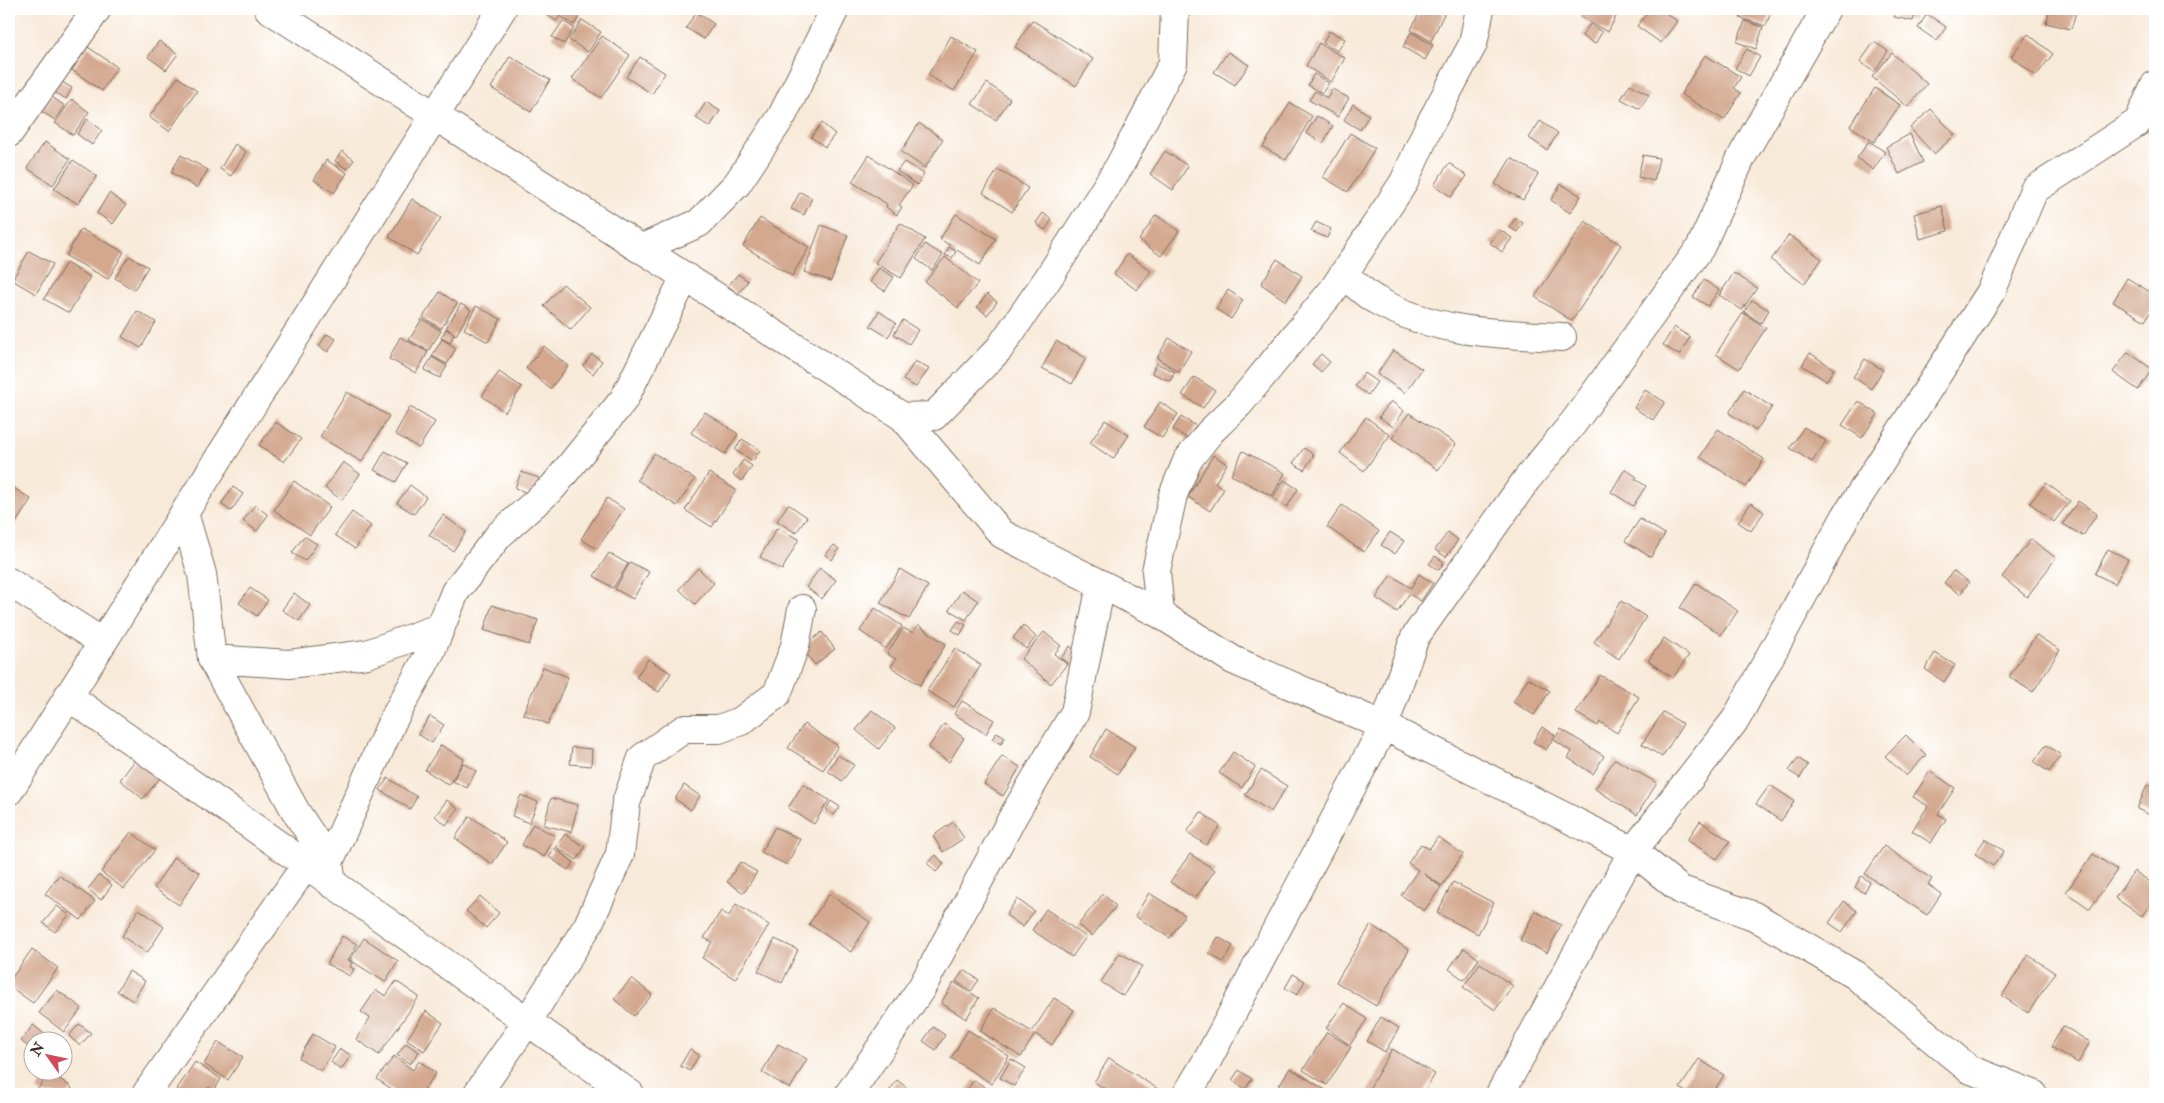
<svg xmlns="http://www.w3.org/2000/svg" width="2164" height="1103" viewBox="0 0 2164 1103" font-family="'IM FELL Double Pica',serif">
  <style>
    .building { fill: #d3a88f }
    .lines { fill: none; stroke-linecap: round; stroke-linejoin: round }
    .minor-casing { stroke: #7d6d5f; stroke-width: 30 }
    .minor { stroke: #fff; stroke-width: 28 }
  </style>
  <rect width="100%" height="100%" fill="#fff"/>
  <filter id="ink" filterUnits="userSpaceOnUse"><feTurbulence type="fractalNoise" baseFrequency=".02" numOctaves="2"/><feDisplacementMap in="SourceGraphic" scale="10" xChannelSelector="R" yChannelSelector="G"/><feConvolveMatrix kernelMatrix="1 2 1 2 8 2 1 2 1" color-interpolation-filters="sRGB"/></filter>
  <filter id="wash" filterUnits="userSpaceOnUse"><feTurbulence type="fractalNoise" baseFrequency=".0096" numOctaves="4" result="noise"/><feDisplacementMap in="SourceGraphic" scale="20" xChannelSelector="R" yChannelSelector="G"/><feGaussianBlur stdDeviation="1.12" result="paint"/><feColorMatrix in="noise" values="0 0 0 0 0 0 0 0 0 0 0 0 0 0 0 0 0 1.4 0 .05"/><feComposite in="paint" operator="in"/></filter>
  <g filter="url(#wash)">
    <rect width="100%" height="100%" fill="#f8ead9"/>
    <g id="blocks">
      <path class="building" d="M541 9H571L580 15 574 25 560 16 556 21 540 10Z
        M1421 9H1433L1444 14 1431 41 1411 30Z
        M1584 9H1620L1608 32 1580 17Z
        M1650 9H1660L1677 21 1661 43 1637 26Z
        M1743 9H1772L1766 26 1740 18Z
        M1896 9H1916L1913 21 1894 17Z
        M2050 9H2077L2071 29 2046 23Z
        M696 12 714 24 704 39 686 28Z
        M1927 14 1946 27 1937 41 1918 28Z
        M582 20 601 32 588 52 569 40Z
        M1032 20 1093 59 1076 86 1015 47Z
        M563 21 574 28 564 44 552 37Z
        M1745 21 1763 27 1756 49 1737 42Z
        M1590 24 1602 32 1595 44 1582 36Z
        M1329 31 1345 39 1338 51 1323 43Z
        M1411 32 1433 45 1425 60 1403 47Z
        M2028 34 2053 54 2036 76 2011 56Z
        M602 36 630 55 601 98 572 79Z
        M951 36 978 52 954 91 928 75Z
        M159 41 178 54 166 70 148 57Z
        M1874 42 1888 51 1874 72 1860 62Z
        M1319 43 1345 58 1331 82 1306 66Z
        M88 47 117 67 102 91 72 70Z
        M1747 49 1760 57 1749 76 1735 68Z
        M1228 52 1249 65 1235 85 1214 72Z
        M1892 53 1927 84 1908 107 1872 77Z
        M1705 55 1741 77 1734 88 1741 93 1724 120 1681 94Z
        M510 56 550 80 531 112 491 88Z
        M640 57 665 73 652 94 626 77Z
        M1314 74 1329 83 1322 93 1308 85Z
        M178 77 197 91 169 131 149 117Z
        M57 79 72 88 66 99 51 90Z
        M987 83 1010 99 996 120 972 104Z
        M1630 84 1649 95 1640 109 1621 99Z
        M1875 88 1900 105 1874 142 1850 126Z
        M1332 89 1349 98 1338 117 1309 100 1315 91 1327 98Z
        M52 97 65 106 55 120 42 112Z
        M72 99 89 112 73 135 55 123Z
        M706 102 720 111 710 127 696 118Z
        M1290 103 1312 116 1286 160 1263 147Z
        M1353 104 1369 115 1360 130 1344 120Z
        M1931 109 1955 135 1934 154 1910 128Z
        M1317 116 1333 126 1323 143 1306 133Z
        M87 119 102 130 92 145 77 134Z
        M1540 121 1558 133 1547 150 1529 138Z
        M822 123 835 134 825 147 811 137Z
        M919 123 943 139 925 168 901 152Z
        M1350 133 1375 148 1348 192 1323 177Z
        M1910 134 1923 162 1899 174 1886 147Z
        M1869 141 1885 152 1873 170 1857 158Z
        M45 142 70 159 53 185 27 168Z
        M235 144 246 152 231 176 220 169Z
        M342 151 354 160 347 169 335 161Z
        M1165 151 1188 166 1173 190 1150 174Z
        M181 155 208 170 197 188 171 172Z
        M869 155 913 185 899 205 902 207 897 215 886 207 887 204 852 182Z
        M1643 155 1659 158 1654 181 1638 177Z
        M1511 158 1538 174 1523 200 1495 184Z
        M73 160 97 176 78 204 54 189Z
        M326 160 347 173 334 193 314 180Z
        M904 162 924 174 917 185 897 171Z
        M1449 163 1467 176 1451 197 1434 185Z
        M998 169 1028 188 1012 212 983 193Z
        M1561 184 1581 196 1570 213 1551 200Z
        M800 192 812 198 804 215 791 209Z
        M109 193 126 205 113 224 97 213Z
        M412 199 441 218 417 255 389 237Z
        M1942 206 1948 231 1920 239 1914 214Z
        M1043 213 1052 220 1045 230 1036 223Z
        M956 214 996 239 980 265 940 239Z
        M1156 215 1179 231 1161 256 1139 240Z
        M760 218 809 247 792 276 743 246Z
        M1516 218 1523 223 1517 232 1509 227Z
        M1585 221 1621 245 1572 321 1535 297Z
        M1316 222 1331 229 1327 238 1311 231Z
        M900 223 925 239 901 278 875 263Z
        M821 225 848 235 831 281 804 272Z
        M81 229 124 252 108 279 66 256Z
        M1500 230 1512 238 1502 252 1490 243Z
        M1789 235 1822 259 1804 284 1771 260Z
        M925 244 943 255 932 270 916 259Z
        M949 247 956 252 952 258 945 255Z
        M29 251 53 264 36 294 12 280Z
        M1127 254 1151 271 1137 290 1114 274Z
        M129 256 148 267 134 290 115 278Z
        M945 257 978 283 958 308 925 282Z
        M1277 259 1302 276 1286 301 1261 284Z
        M66 263 90 277 69 313 44 299Z
        M879 268 894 277 885 291 870 282Z
        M1734 273 1757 288 1742 310 1719 295Z
        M738 274 748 281 738 294 728 286Z
        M2127 278 2155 295V304L2145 321 2113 302Z
        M1704 280 1719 290 1708 306 1693 297Z
        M563 284 590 307 571 330 544 306Z
        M1228 290 1243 300 1231 319 1216 309Z
        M440 292 457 303 441 329 423 317Z
        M987 294 997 302 987 315 977 307Z
        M1752 300 1769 310 1761 323 1744 312Z
        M461 304 471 310 456 335 446 328Z
        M476 306 501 319 488 342 464 329Z
        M137 311 156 322 141 348 122 337Z
        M879 311 896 323 888 337 870 326Z
        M1743 313 1766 328 1739 369 1716 354Z
        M422 319 441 331 428 351 409 340Z
        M903 320 918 330 909 344 894 334Z
        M1674 327 1690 337 1679 355 1663 345Z
        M446 329 454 334 450 343 441 338Z
        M327 334 336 339 328 352 319 346Z
        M400 337 428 352 416 373 389 359Z
        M1169 338 1191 351 1179 372 1157 358Z
        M442 339 456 348 447 364 432 356Z
        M1056 341 1086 358 1072 384 1042 368Z
        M544 346 568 366 550 389 526 368Z
        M1393 350 1422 369 1405 393 1377 374Z
        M2128 352 2152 369 2138 390 2113 372Z
        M1810 353 1834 369 1826 381 1802 365Z
        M592 354 602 361 593 374 583 366Z
        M1321 354 1330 362 1321 372 1312 364Z
        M432 357 447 366 440 378 424 370Z
        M1865 359 1883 370 1871 389 1853 377Z
        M915 361 929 369 916 387 903 380Z
        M1156 363 1175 372 1170 381 1152 373Z
        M499 372 522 387 505 412 482 396Z
        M1364 373 1377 382 1368 395 1355 386Z
        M1194 377 1215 390 1203 408 1182 395Z
        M1744 389 1772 407 1756 431 1729 413Z
        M1645 390 1665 402 1653 420 1634 408Z
        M347 392 389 416 362 462 320 437Z
        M1391 401 1404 411 1393 427 1379 417Z
        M1858 401 1878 414 1862 438 1842 425Z
        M1160 402 1178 414 1162 438 1144 427Z
        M410 407 435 422 419 448 395 434Z
        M705 412 738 434 725 454 691 433Z
        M1409 413 1456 444 1438 470 1392 438Z
        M1181 417 1196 426 1188 439 1173 429Z
        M1366 417 1390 435 1364 471 1340 453Z
        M1105 420 1129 435 1113 459 1090 443Z
        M276 422 301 439 284 462 259 445Z
        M1804 427 1826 441 1812 462 1790 448Z
        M1718 429 1764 459 1746 487 1700 457Z
        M742 439 760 450 753 461 735 450Z
        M1304 448 1314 455 1304 470 1293 463Z
        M385 451 407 463 396 482 374 470Z
        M1243 451 1285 473 1272 496 1231 475Z
        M654 453 695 479 677 506 637 480Z
        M1213 455 1227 464 1215 483 1224 489 1210 511 1188 497Z
        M743 460 752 466 742 481 733 475Z
        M343 462 360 474 342 500 325 488Z
        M1625 469 1637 477 1635 479 1646 486 1633 506 1611 492Z
        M521 472 539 478 532 495 515 488Z
        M709 473 736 490 712 527 685 510Z
        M1284 480 1298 489 1287 507 1273 498Z
        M294 481 330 507 310 535 274 510Z
        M2046 483 2070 501 2054 522 2030 503Z
        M9 485 31 499 14 526 9 523Z
        M410 485 426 497 414 514 397 503Z
        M233 487 243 494 231 511 221 504Z
        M607 498 624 509 597 549 581 539Z
        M2078 501 2097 514 2083 536 2063 524Z
        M1751 503 1764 512 1751 531 1738 522Z
        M788 504 807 517 796 533 777 521Z
        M255 505 268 515 257 531 243 521Z
        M1342 505 1379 531 1364 552 1327 527Z
        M352 512 371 526 355 549 335 535Z
        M443 515 466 532 453 551 429 535Z
        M1640 519 1665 534 1651 557 1625 541Z
        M777 528 799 539 782 570 760 557Z
        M1390 532 1404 541 1395 554 1381 545Z
        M1448 532 1458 540 1446 557 1435 550Z
        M304 536 317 544 305 561 292 553Z
        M2031 539 2056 558 2027 597 2002 577Z
        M834 545 839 549 832 560 825 555Z
        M2108 549 2128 559 2115 584 2095 574Z
        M609 553 628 564 613 588 594 576Z
        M1435 556 1444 562 1439 570 1429 564Z
        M630 562 649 572 633 599 615 589Z
        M698 568 714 583 695 604 679 589Z
        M820 568 836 580 822 599 806 587Z
        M900 569 928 586 909 619 880 603Z
        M1953 571 1969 582 1960 594 1944 583Z
        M1419 574 1433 583 1421 601 1409 594 1397 612 1376 598 1391 575 1411 588Z
        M1696 583 1738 611 1721 635 1680 608Z
        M250 588 268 600 257 616 239 603Z
        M962 590 978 601 966 620 949 610Z
        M294 593 310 605 299 621 282 610Z
        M1621 601 1646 617 1619 659 1594 642Z
        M492 605 538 620 529 645 484 630Z
        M875 608 902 626 886 649 860 631Z
        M958 621 966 625 960 635 952 630Z
        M918 625 946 644 920 685 891 667 896 659 887 654 903 628 913 633Z
        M1023 625 1036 637 1026 649 1013 638Z
        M822 632 835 649 815 665 802 648Z
        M1044 632 1061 646 1054 654 1067 664 1051 684 1021 659Z
        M2036 635 2060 650 2033 692 2009 677Z
        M1664 638 1689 655 1673 678 1648 661Z
        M1070 646 1081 656 1072 667 1061 658Z
        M955 648 981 665 954 707 927 691Z
        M1935 653 1955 665 1944 682 1925 669Z
        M648 659 671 673 659 692 636 677Z
        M543 667 568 677 548 724 523 714Z
        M1600 675 1639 697 1617 733 1600 722 1598 726 1576 713Z
        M1528 678 1550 691 1534 715 1513 702Z
        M962 701 994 720 986 734 954 714Z
        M872 710 895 728 879 749 856 730Z
        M1663 712 1683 724 1662 757 1642 744Z
        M430 716 444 725 432 743 418 734Z
        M804 724 838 746 823 770 788 748Z
        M944 724 964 738 949 762 928 748Z
        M1542 727 1555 735 1546 750 1533 742Z
        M1106 729 1135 747 1118 774 1090 757Z
        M1561 729 1604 756 1593 774 1568 758 1572 752 1554 740Z
        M997 732 1005 737 1001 744 992 739Z
        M1906 735 1926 755 1906 776 1885 756Z
        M441 745 464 759 449 785 425 770Z
        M2046 745 2061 755 2049 772 2034 762Z
        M572 747 592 749 591 766 570 764Z
        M1233 752 1255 767 1242 788 1219 773Z
        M838 755 854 765 842 781 828 771Z
        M1002 756 1020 767 1003 796 984 784Z
        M1798 758 1808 765 1800 778 1789 771Z
        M136 759 160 778 143 799 120 780Z
        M1615 759 1657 783 1637 815 1595 789Z
        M463 763 476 771 467 788 453 781Z
        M1261 770 1287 786 1271 812 1245 795Z
        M1930 771 1955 788 1938 814 1946 819 1931 843 1912 831 1928 806 1913 797Z
        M388 778 417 797 410 809 380 790Z
        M803 784 829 800 814 824 788 808Z
        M684 785 700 796 691 810 675 799Z
        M1770 785 1794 801 1781 821 1756 804Z
        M2147 785 2155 788V817L2137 809Z
        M521 795 538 802 529 823 512 816Z
        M551 798 578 805 571 832 544 825Z
        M447 800 458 809 446 825 435 816Z
        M831 801 840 807 834 815 826 809Z
        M1201 812 1220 826 1206 845 1187 832Z
        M470 816 507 842 492 864 455 838Z
        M1700 821 1730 841 1717 859 1687 840Z
        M953 822 964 838 943 852 933 836Z
        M533 824 555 836 544 857 522 845Z
        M775 827 800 839 787 865 761 852Z
        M131 832 155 850 124 889 101 872Z
        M565 834 585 847 577 860 556 847Z
        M1438 837 1463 854 1442 886 1424 874 1441 887 1424 911 1401 895 1418 870 1408 863 1421 844 1429 849Z
        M1985 839 2004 851 1993 866 1975 854Z
        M1884 846 1932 879 1928 885 1941 894 1927 915 1865 874Z
        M554 848 574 862 568 870 549 857Z
        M1190 854 1215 870 1195 899 1170 882Z
        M2093 854 2117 870 2090 909 2066 892Z
        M936 855 944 864 936 872 927 863Z
        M174 857 200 873 179 905 154 888Z
        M740 862 757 872 744 893 727 882Z
        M2134 871 2155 885V897L2142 916 2115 898Z
        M59 875 95 901 81 920 45 894Z
        M99 875 112 885 101 900 88 889Z
        M1861 876 1870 882 1864 893 1855 887Z
        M1453 882 1494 903 1478 934 1437 913Z
        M1149 893 1185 915 1170 938 1135 916Z
        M829 894 870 922 851 952 809 924Z
        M1103 894 1116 906 1092 936 1078 925Z
        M480 896 499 913 486 928 466 911Z
        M1017 899 1034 911 1023 927 1006 915Z
        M1844 901 1857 911 1842 932 1829 923Z
        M736 904 769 925 735 979 702 958 712 942 704 938 721 911 729 916Z
        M57 906 69 915 55 932 43 923Z
        M139 909 164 927 147 953 122 936Z
        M1046 909 1086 937 1072 957 1032 930Z
        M1535 911 1561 925 1547 953 1520 940Z
        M1371 925 1409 950 1376 1006 1336 982Z
        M342 936 357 944 348 960 352 963 350 967 354 969 350 976 327 964Z
        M1218 937 1233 946 1223 962 1209 953Z
        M364 938 398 961 385 982 350 960Z
        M775 939 798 950 782 983 758 971Z
        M1464 948 1479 959 1464 980 1449 969Z
        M32 949 58 968 33 1003 9 986V982Z
        M1120 953 1142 966 1123 996 1101 982Z
        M2028 955 2055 973 2028 1013 2002 996Z
        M1480 963 1513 986 1495 1010 1463 987Z
        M964 970 979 980 971 991 956 981Z
        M129 971 145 981 133 1001 117 991Z
        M1293 974 1305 981 1297 995 1285 988Z
        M632 978 652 995 634 1016 614 999Z
        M396 981 419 997 379 1055 356 1039 370 1018 361 1012 376 990 386 996Z
        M954 982 979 998 966 1019 941 1003Z
        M57 990 82 1008 64 1032 39 1013Z
        M1054 998 1074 1010 1052 1045 1035 1034 1021 1057 980 1031 994 1008 1032 1032Z
        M1344 1003 1367 1019 1350 1045 1326 1028Z
        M426 1011 443 1023 424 1051 407 1039Z
        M1381 1017 1399 1028 1385 1052 1367 1041Z
        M79 1024 91 1033 80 1046 69 1036Z
        M33 1025 52 1040H32V1050L21 1041Z
        M2063 1026 2090 1042 2078 1063 2051 1047Z
        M933 1027 945 1035 936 1050 923 1041Z
        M968 1030 1009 1056 992 1084 951 1058Z
        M1327 1032 1351 1047 1327 1085 1303 1070Z
        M313 1034 335 1047 321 1071 299 1058Z
        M218 1042 243 1057 228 1080 204 1064Z
        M406 1043 419 1052 410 1064 397 1055Z
        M778 1044 807 1059 790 1089 762 1072Z
        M340 1049 351 1055 341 1070 331 1062Z
        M690 1049 699 1055 690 1071 680 1066Z
        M1392 1049 1435 1074 1423 1094H1366Z
        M394 1056 413 1070 419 1061 436 1073 421 1094H399L377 1079Z
        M1109 1058 1161 1091 1159 1094H1113L1094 1082Z
        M1011 1059 1026 1068 1014 1086 1000 1078Z
        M1699 1059 1724 1075 1712 1094H1689L1680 1088Z
        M195 1062 221 1079 214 1091 209 1087 204 1094H184L177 1089Z
        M1290 1068 1332 1094H1289L1278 1087Z
        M1239 1070 1252 1079 1245 1089 1232 1080Z
        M51 1072 72 1088 68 1094H42L37 1090Z
        M897 1080 911 1091 909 1094H887Z
        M974 1080 995 1094H964Z"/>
    </g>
  </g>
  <g filter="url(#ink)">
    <use href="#blocks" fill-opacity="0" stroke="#7d6d5f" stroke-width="1"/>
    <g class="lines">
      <g class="minor-casing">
        <path id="minor" d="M269 9 903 417 1002 534 1160 614 1233 660 1384 726 1633 851 1681 890 1754 916 1855 975 1969 1069 2033 1094
          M9 133 97 9
          M629 242 640 249 699 223 737 184 782 116 835 9
          M1343 274C1354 282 1364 294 1376 300 1434 333 1497 334 1562 337
          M903 417 934 416 999 349 1049 277 1120 165 1173 63 1175 9
          M184 513 202 574 212 659 296 812 329 862
          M9 582 102 642
          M1160 614 1156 571 1173 495 1187 461 1210 432 1239 404 1333 290 1404 182 1429 126 1473 44 1480 9
          M212 659 289 664 367 654 441 627
          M68 696 630 1094
          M9 791 502 9
          M332 884 329 862 392 722 431 651 455 592 499 535 553 487 624 399 685 277
          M146 1094 306 865
          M477 1094 527 1022 588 925 620 854 626 803 642 758 684 729H719L741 721 777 694 795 646 802 609
          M849 1094 922 987 1015 813 1075 712 1101 585
          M1187 1094 1208 1059 1384 726 1415 637 1527 479 1574 422 1700 248 1742 156 1826 9
          M1500 1094 1633 851 1736 719 1846 516 1992 290 2034 190 2138 122 2155 85"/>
      </g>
      <use href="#minor" class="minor"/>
    </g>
  </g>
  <rect width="2164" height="1103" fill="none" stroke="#fff" stroke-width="30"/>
  <g transform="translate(48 1056) rotate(303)"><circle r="24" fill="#ffffff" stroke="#b1aaa5"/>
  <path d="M0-4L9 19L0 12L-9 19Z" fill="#d1495b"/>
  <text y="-8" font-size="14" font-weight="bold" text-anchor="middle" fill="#3b2a1e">N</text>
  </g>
</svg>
